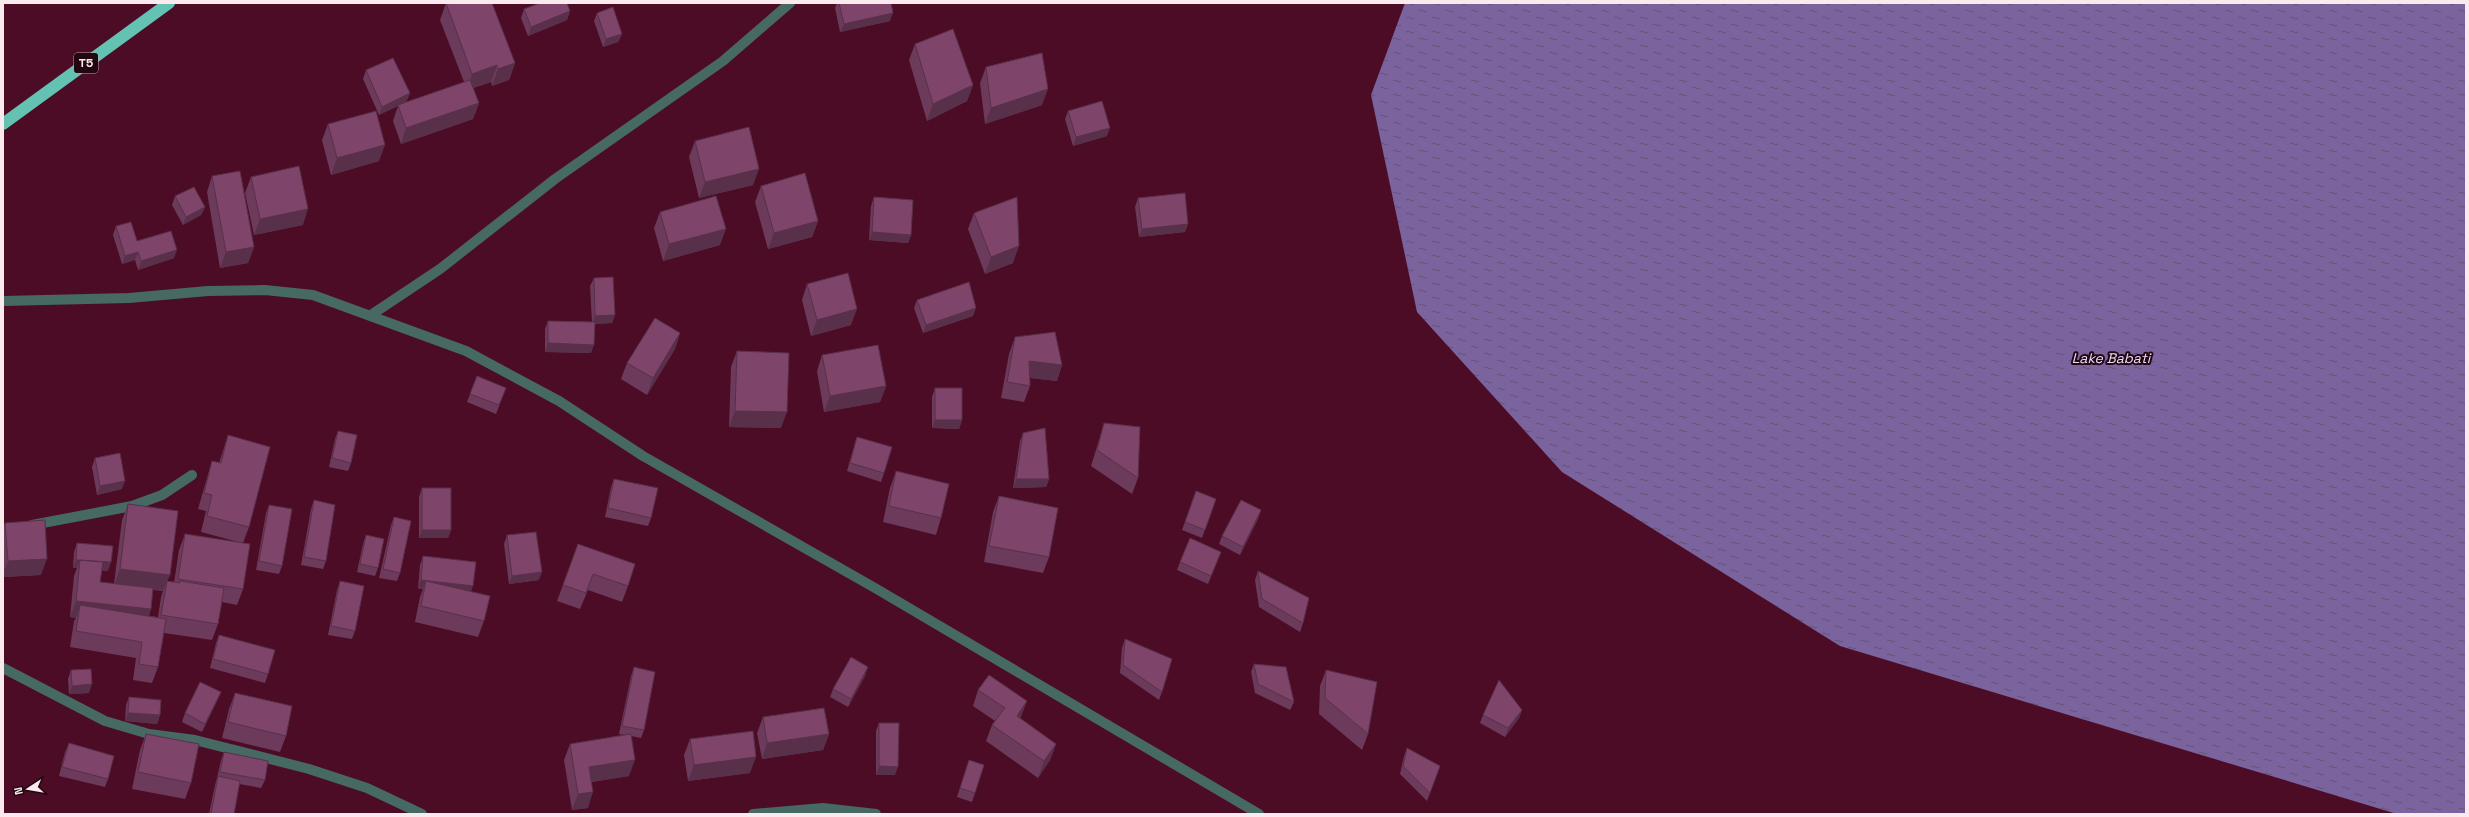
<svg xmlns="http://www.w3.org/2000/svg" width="2469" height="817" viewBox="0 0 2469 817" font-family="'Space Grotesk',sans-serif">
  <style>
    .water { fill: url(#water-ripples) }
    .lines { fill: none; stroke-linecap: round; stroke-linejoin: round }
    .lane { stroke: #466963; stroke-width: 10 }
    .street { stroke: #466963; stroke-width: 10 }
    .highway { stroke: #64c2b3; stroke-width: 12 }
    .wall { fill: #6c3a5a; fill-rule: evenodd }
    .shaded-wall { fill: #58304a }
    .building { fill: #7e4469; stroke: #58304a }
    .labels { text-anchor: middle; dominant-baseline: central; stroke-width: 4; stroke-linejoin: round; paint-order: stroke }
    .shield { fill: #220710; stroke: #baa6ab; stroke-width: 1 }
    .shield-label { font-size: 12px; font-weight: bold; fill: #fbeaed }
    .water-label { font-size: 14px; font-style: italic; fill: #e8dbfe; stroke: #220710 }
  </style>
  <defs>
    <pattern id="water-ripples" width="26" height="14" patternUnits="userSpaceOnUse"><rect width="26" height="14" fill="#7b639e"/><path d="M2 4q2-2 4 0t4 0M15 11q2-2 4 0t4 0" fill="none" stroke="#635472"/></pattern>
  </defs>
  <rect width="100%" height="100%" fill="#4c0c25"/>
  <path class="water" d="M1405 3H2466V814H2397L1840 646 1562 472 1417 312 1371 95Z"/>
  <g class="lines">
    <path class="lane" d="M371 315 440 269 555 179 723 61 790 3"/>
    <path class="street" d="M3 301 129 298 208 291 265 290 313 295 466 351 559 401 643 456 875 588 1259 814
      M32 525 132 506 162 495 192 475
      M3 668 105 721 149 734 195 740 309 769 367 788 422 814
      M753 814 823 808 876 814"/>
    <path class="highway" d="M3 124 169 3"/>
  </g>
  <path class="wall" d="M446 3 515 63 509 80 492 86 491 82 473 88 479 103 473 119 401 144 393 121 398 106 379 115 363 79 366 70 410 93 406 102 464 82 440 20Z
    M837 3H891L890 21 840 32 835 8Z
    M524 9 570 11 567 20 528 36 521 18Z
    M597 13 622 34 618 42 603 47 594 21Z
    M915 44 973 85 967 101 927 121 909 60Z
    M986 67 1042 105 985 124 980 83Z
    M1068 111 1107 136 1073 146 1065 119Z
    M328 124 379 161 331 175 322 140Z
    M695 141 753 185 699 198 689 157Z
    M212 176 254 247 248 263 220 268 207 192Z
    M251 177 303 225 254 235 245 193Z
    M761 186 818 221 812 237 768 249 755 202Z
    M175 196 205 207 201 215 183 225 172 205Z
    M874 197 911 235 908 243 869 240 871 206Z
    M1138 198 1188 224 1185 232 1139 237 1135 207Z
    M660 212 720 245 663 261 654 228Z
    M974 213 1013 263 985 274 968 229Z
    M116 226 137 241 174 258 138 270 135 260 122 264 113 235Z
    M594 278 615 315 612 323 595 324 591 353 545 352V329L548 321 592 322 590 286Z
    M807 284 851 325 811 336 802 300Z
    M917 300 973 316 923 333 914 308Z
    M680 333 675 349 647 395 621 379 627 363Z
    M1015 337 1062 365 1057 381 1030 378V386L1024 402 1001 398 1009 354Z
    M737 351 781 428 729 427 731 367Z
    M822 355 886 386 880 402 824 412 817 371Z
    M477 376 506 388 496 414 467 402Z
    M935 388 962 420 959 429 932 428V397Z
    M1104 423 1138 478 1132 494 1091 466 1099 440Z
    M338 431 351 463 348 471 329 467 335 439Z
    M1023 433 1049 479 1046 487 1013 488 1020 441Z
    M228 435 249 527 243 543V589L237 605 222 602 218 624 212 640 164 633 158 667 152 683 133 680 136 658 70 647 74 621 76 618 70 617 74 576 77 568H73L74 552 77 543 108 571 102 570 100 582 114 584 122 520 128 504 170 575 167 581 174 583 179 550 185 534 242 543 201 532 206 511 198 509 207 478 212 461 219 463 223 451ZM153 590 163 591 161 597 158 617 149 616 151 609Z
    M857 437 884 473 881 482 847 471 854 446Z
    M95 458 122 489 97 495 92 467Z
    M896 471 941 518 936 535 883 522 890 488Z
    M614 479 651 518 648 526 605 517 611 487Z
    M422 488 451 530 448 538H419V497Z
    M1196 491 1216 499 1202 538 1182 530Z
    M999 496 1049 557 1043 573 984 562 993 512Z
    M314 500 326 561 323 569 301 565 311 509Z
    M269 505 282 566 279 574 256 570 266 513Z
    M1261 510 1258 519 1240 555 1219 544 1222 536Z
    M394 517 400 573 397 581 379 578 391 525Z
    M5 523 41 575 3 577V529Z
    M366 535 378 568 375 576 357 572 363 544Z
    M507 535 539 580 509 584 504 544Z
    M578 544 628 586 622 602 588 590 580 609 557 601Z
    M1221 552 1208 584 1177 570 1180 562Z
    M423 556 471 591 484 621 478 637 415 622 420 597 423 589H418L420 565Z
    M1258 571 1303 623 1300 632 1259 607 1255 580Z
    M340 581 355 631 352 639 328 635 337 590Z
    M219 635 268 674 265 683 210 668 216 643Z
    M1125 639 1162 692 1159 700 1120 673 1122 648Z
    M1254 664 1294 702 1290 710 1255 693 1251 672Z
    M634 667 644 730 641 738 631 736 629 776 592 782 588 808 572 810 564 760 570 744 624 735 619 734 631 676Z
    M71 670 89 693 69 694 68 679Z
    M1326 670 1368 734 1362 750 1319 714 1320 686Z
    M865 676 848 707 830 697 833 689Z
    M978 690 1027 701 1020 718 1056 744 1050 760 1038 778 986 741 992 725 995 721 973 706Z
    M221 692 217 701 202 732 182 722 185 713Z
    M235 693 286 736 280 752 222 738 229 709Z
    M129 697 160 715 157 724 125 721 126 705Z
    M1522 710 1519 718 1505 737 1480 723 1483 715Z
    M763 717 829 734 823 750 762 759 757 733Z
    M879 723 895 775H876V731Z
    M146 734 191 783 185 799 132 789 140 750Z
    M690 739 750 773 688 781 684 755Z
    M69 743 108 779 105 787 59 776 65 752Z
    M1407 748 1440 766 1427 801 1400 774 1404 756Z
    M224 752 265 780 261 788 239 784 234 814H209L215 785 217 778 221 760Z
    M969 760 975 793 972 802 957 797Z"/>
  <path class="shaded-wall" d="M570 11 567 20 528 36 531 27Z
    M893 13 890 21 840 32 844 24Z
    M622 34 618 42 603 47 606 39Z
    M515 63 509 80 492 86 498 69Z
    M497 65 491 82 467 90 472 74Z
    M973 85 967 101 927 121 933 104Z
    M1048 89 1042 105 985 124 991 108Z
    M410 93 406 102 379 115 382 107Z
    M479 103 473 119 401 144 406 128Z
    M1110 128 1107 136 1073 146 1076 137Z
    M385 145 379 161 331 175 337 158Z
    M759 169 753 185 699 198 705 182Z
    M205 207 201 215 183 225 186 217Z
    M308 209 303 225 254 235 260 219Z
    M818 221 812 237 768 249 774 233Z
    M1188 224 1185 232 1139 237 1142 229Z
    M726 229 720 245 663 261 669 244Z
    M872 232 911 235 908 243 869 240Z
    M1019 246 1013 263 985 274 991 257Z
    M254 247 248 263 220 268 226 252Z
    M177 250 174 258 138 270 141 261Z
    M138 252 135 260 122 264 125 256Z
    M976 308 973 316 923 333 926 325Z
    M857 309 851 325 811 336 817 320Z
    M615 315 612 323 592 324 595 316Z
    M680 333 675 349 647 395 653 378Z
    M548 343 594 345 591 353 545 352Z
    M1029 361 1062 365 1057 381 1023 377Z
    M886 386 880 402 824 412 830 396Z
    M735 411 787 412 781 428 729 427Z
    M935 420H962L959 429 932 428Z
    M1016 479H1049L1046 487 1013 488Z
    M125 481 122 489 97 495 100 486Z
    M1261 510 1258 519 1240 555 1243 547Z
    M422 530H451L448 538H419Z
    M1221 552 1218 560 1208 584 1211 576Z
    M47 559 41 575 3 577V573L8 561Z
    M76 560H80L77 568H73Z
    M80 560 111 562 108 571 79 569Z
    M120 569 170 575 163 591 114 585Z
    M542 572 539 580 509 584 512 576Z
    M421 580 426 581 423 589H418Z
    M426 581 473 586 470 594Z
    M76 601 151 609 145 626 80 605 76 618 70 617Z
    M868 667 865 676 848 707 851 699Z
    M92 684 89 693 69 694 72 686Z
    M221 692 217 701 202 732 205 724Z
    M1027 701 1021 717 1011 732 1017 716Z
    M1522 710 1519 718 1505 737 1508 728Z
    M128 713 160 715 157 724 125 721Z
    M829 734 823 750 762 759 767 743Z
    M1056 744 1050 760 1038 778 1044 761Z
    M756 757 750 773 688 781 694 765Z
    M635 760 629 776 584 783 589 767Z
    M879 766 898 767 895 775H876Z
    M593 792 588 808 572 810 578 794Z"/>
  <path class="building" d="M446 3H492L515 63 498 69 497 65 472 74Z
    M540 3H567L570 11 531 27 524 9Z
    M839 3H891L893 13 844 24Z
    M613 7 622 34 606 39 597 13Z
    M953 29 973 85 933 104 915 44Z
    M1042 53 1048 89 991 108 986 67Z
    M393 58 410 93 382 107 366 70Z
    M470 80 479 103 406 128 398 105Z
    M1102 101 1110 128 1076 137 1068 111Z
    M376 111 385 145 337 158 328 124Z
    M749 127 759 169 705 182 695 141Z
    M299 166 308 209 260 219 251 177Z
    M240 171 254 247 226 252 212 176Z
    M805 173 818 221 774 233 761 186Z
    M194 187 205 207 186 217 175 196Z
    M1185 193 1188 224 1142 229 1138 198Z
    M716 196 726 229 669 244 660 212Z
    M874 197 913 200 911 235 872 232Z
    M1017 197 1019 246 991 257 974 213Z
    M131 222 137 241 171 231 177 250 141 261 138 252 125 256 116 226Z
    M848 273 857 309 817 320 807 284Z
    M613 277 615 315 595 316 594 278Z
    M969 282 976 308 926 325 917 300Z
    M655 318 680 333 653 378 627 363Z
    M548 321 595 322 594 345 548 343Z
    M1055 332 1062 365 1029 361 1030 386 1007 382 1015 337Z
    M878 345 886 386 830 396 822 355Z
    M737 351 789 353 787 412 735 411Z
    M477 376 506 388 499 405 470 394Z
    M935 388H962V420H935Z
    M1104 423 1140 427 1138 478 1097 450Z
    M1045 428 1049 479H1016L1023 433Z
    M338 431 357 435 351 463 332 458Z
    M228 435 270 447 249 527 207 516 212 495 204 493 212 461 221 463Z
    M857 437 892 447 884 473 850 463Z
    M120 453 125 481 100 486 95 458Z
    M896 471 949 484 941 518 889 506Z
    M614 479 658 488 651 518 608 508Z
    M422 488H451V530H422Z
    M1196 491 1216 499 1205 530 1185 522Z
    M999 496 1058 508 1049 557 989 546Z
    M314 500 335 505 326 561 304 557Z
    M1241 500 1261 510 1243 547 1222 536Z
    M128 504 178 511 170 575 120 569Z
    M269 505 292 509 282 566 259 561Z
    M394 517 411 521 400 573 383 569Z
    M45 520 47 559 8 561 5 523Z
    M536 532 542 572 512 576 507 535Z
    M185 534 250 544 243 589 178 579Z
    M366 535 384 539 378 568 360 564Z
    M1190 538 1221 552 1211 576 1180 562Z
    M77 543 113 546 111 562 76 560Z
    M578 544 635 564 628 586 593 574 586 593 563 585Z
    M423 556 476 562 473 586 421 580Z
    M80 560 103 562 100 582 153 588 151 609 76 601Z
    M1258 571 1309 598 1303 623 1262 599Z
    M167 581 180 583V581L224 588 218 624 161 615Z
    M340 581 364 586 355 631 331 626Z
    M426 581 490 596 484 621 421 606Z
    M80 605 166 619 158 667 139 664 142 642 76 631Z
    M219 635 275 650 268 674 213 659Z
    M1125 639 1172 659 1162 692 1123 665Z
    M851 657 868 667 851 699 833 689Z
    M1254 664 1286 667 1294 702 1258 684Z
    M634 667 655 672 644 730 622 726Z
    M91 669 92 684 72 686 71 670Z
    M1326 670 1377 682 1368 734 1325 698Z
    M989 675 1027 701 1017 716 1056 744 1044 761 992 725 1005 708 978 690Z
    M1499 680 1522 710 1508 728 1483 715Z
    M200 682 221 692 205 724 185 713Z
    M235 693 292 706 286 736 228 722Z
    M129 697 161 700 160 715 128 713Z
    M824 708 829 734 767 743 763 717Z
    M879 723H899L898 767 879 766Z
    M753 731 756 757 694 765 690 739Z
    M146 734 199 744 191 783 138 772Z
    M631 734 635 760 589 767 593 792 578 794 570 744Z
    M69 743 114 756 108 779 62 767Z
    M1407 748 1440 766 1430 793 1403 766Z
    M224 752 268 761 265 780 220 772Z
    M969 760 984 765 975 793 960 788Z
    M218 776 240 781 234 814H211Z"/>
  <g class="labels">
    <rect class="shield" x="74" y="53" width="24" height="20" rx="3"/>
    <g class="shield-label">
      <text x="86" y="63">T5</text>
    </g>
    <g class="water-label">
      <text x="2111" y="358">Lake Babati</text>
    </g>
  </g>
  <rect width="2469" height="817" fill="none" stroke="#fbeaed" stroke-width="8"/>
  <g transform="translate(28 789) rotate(258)" stroke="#220710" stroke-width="3" paint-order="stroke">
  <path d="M0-3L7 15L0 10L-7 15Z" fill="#fbeaed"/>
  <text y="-6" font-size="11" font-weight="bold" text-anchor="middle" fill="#fbeaed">N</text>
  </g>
</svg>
